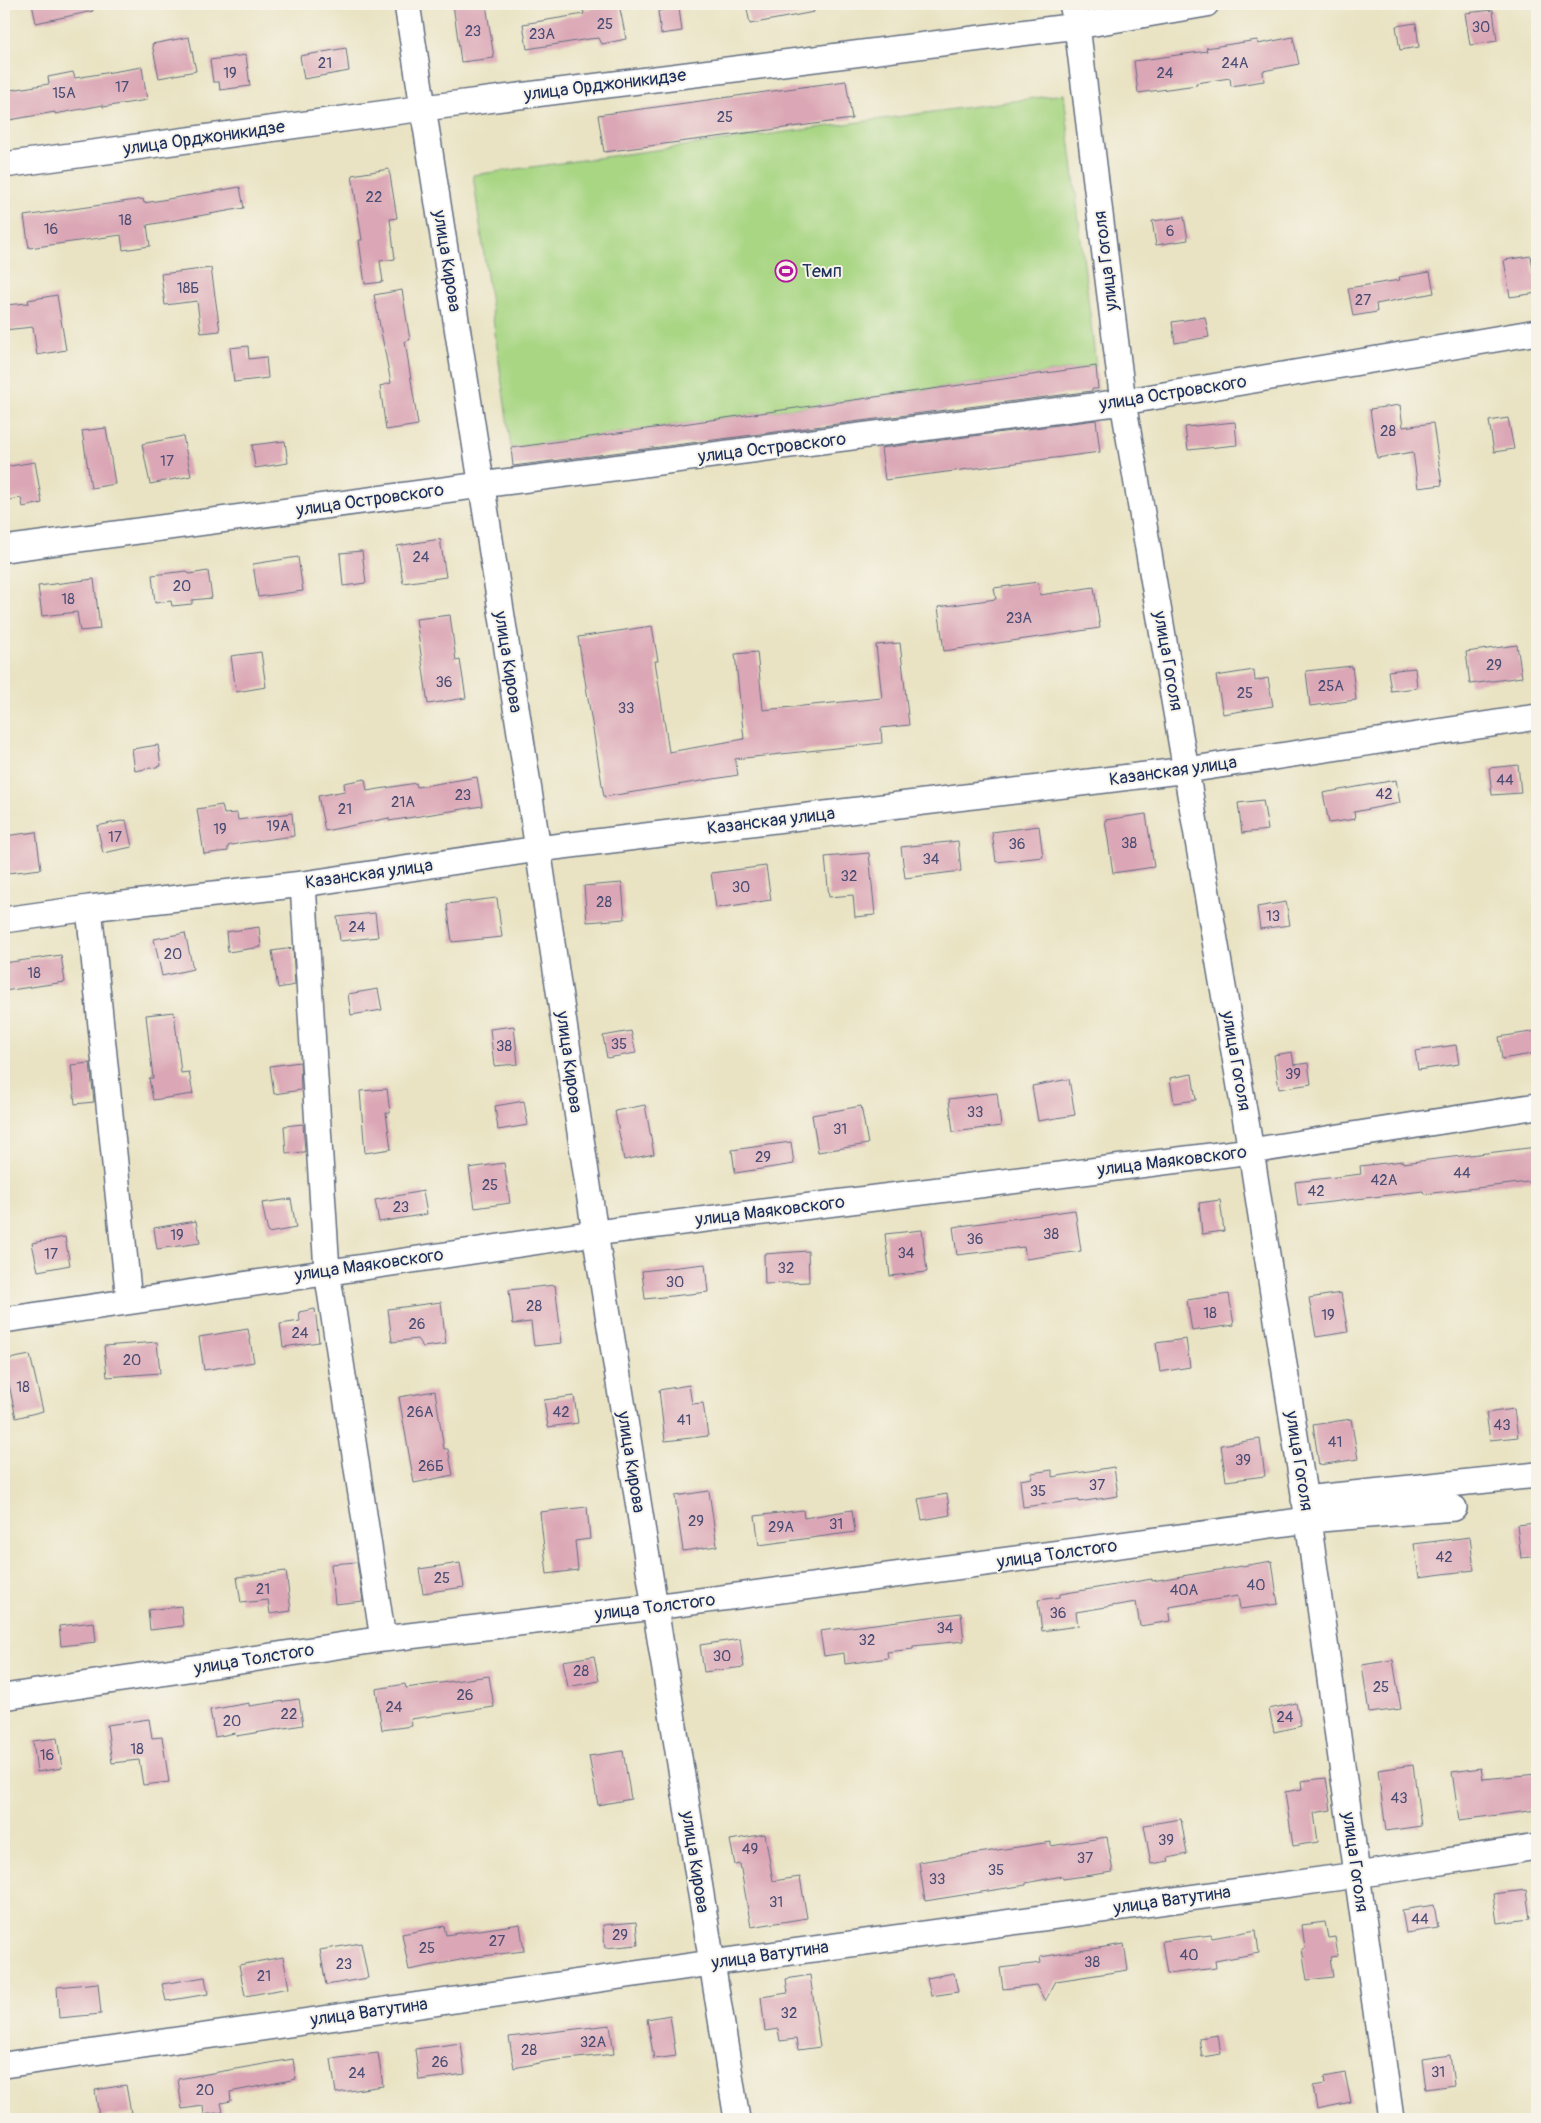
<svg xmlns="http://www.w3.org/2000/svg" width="1541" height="2123" viewBox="0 0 1541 2123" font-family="Pangolin,sans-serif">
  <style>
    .green { fill: #a8d683; stroke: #628270 }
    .building { fill: #dba7b6 }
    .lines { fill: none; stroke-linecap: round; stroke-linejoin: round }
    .minor-casing { stroke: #636e81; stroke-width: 28 }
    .minor { stroke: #fff; stroke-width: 25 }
    .labels { text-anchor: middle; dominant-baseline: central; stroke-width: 4; stroke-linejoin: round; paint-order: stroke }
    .number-label { font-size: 15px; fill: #4b4d74 }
    .street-label { font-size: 18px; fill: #1b2f5e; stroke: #f7f3e8 }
    .poi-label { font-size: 18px; fill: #1b2f5e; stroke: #f7f3e8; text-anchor: start }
  </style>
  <rect width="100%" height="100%" fill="#f7f3e8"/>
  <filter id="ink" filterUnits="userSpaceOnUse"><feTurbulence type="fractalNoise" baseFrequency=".02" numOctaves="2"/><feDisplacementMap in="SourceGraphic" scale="10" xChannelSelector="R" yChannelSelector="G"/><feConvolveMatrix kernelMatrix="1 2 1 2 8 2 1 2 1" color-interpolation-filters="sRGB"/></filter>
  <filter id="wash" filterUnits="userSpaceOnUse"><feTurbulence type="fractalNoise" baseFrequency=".0096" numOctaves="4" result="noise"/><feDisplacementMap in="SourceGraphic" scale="20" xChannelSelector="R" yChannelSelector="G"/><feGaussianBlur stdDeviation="1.12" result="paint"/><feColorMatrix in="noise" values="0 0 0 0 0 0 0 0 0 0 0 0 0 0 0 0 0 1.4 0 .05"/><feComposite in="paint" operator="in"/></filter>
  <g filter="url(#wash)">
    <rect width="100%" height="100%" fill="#e9e3c3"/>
    <path class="green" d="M1064 94 1096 366 511 448 473 175Z"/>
    <g id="blocks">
      <path class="building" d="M32 4H92L93 11 36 23Z
        M453 4H486L494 58 461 62Z
        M619 4 626 39 602 44 599 38 589 39 527 49 523 24 584 14 583 10Z
        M746 4H813L814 12 750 24Z
        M679 8 682 31 661 34 658 11Z
        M1493 10 1497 41 1470 45 1465 13Z
        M1416 23 1419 47 1400 50 1396 26Z
        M189 37 196 71 159 78 152 44Z
        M1293 37 1299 64 1263 71 1264 81 1231 86 1230 78 1196 83 1197 85 1138 93 1134 61 1207 51 1206 48 1257 40 1258 44Z
        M346 48 349 71 304 79 300 56Z
        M246 55 250 86 220 90 219 82H213L210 60Z
        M142 67 147 100 103 107V105L55 114V112L4 121V91L49 84 48 77 73 72 75 78Z
        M846 81 852 119 604 152 598 115Z
        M389 169 397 218 390 219 395 259 380 261 383 282 365 284 359 240H362L352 175Z
        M240 187 244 208 147 225 150 246 123 250 121 235 29 248 24 216 143 199 144 203Z
        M1184 217 1188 240 1156 245 1152 221Z
        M1531 256 1537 293 1510 297 1504 260Z
        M211 268 220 331 201 333 197 301 165 305 161 274Z
        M1430 272 1434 293 1376 304 1377 312 1353 316 1348 288 1400 280 1399 277Z
        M402 290 410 340 405 341 418 425 386 430 380 386 391 383 374 295Z
        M57 295 66 350 37 355 33 327 4 330V305L29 303 28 300Z
        M1205 317 1209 337 1175 343 1172 322Z
        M248 346 249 359 266 357 268 378 234 382 230 348Z
        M1096 366 1098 389H1092V391L513 466 511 448Z
        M1400 405 1403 427 1433 423 1442 485 1418 488 1413 452 1377 458 1370 409Z
        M1508 418 1514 449 1494 452 1489 421Z
        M1096 420 1100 452 885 480 881 448Z
        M1235 422 1237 445 1188 450 1185 427Z
        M106 428 115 484 91 488 82 431Z
        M183 436 191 476 150 484 142 444Z
        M285 441 288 463 255 468 252 445Z
        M35 462 42 503 23 507 21 498 4 501V467Z
        M440 539 446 577 403 583 397 546Z
        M362 551 366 583 343 586 340 553Z
        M298 557 303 591 258 597 253 564Z
        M187 571 189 574 208 571 212 598 192 600V604L172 606 171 601 155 603 152 575Z
        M94 579 100 629 80 631 77 612 42 616 38 586Z
        M1038 582 1040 595 1094 587 1100 628 944 651 938 607 996 599 994 588Z
        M450 615 456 661 460 660 466 698 428 704 416 619Z
        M652 626 658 661H655L669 752 744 739 735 654 757 652 763 710 882 698 876 645 900 643 909 725 881 728 882 743 735 759 738 775 604 797 578 637Z
        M1517 645 1522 677 1470 684 1466 652Z
        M261 652 266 687 236 692 231 656Z
        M1352 666 1356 700 1310 706 1306 671Z
        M1415 668 1417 688 1391 691 1388 671Z
        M1254 670 1255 681 1268 678 1273 706 1223 714 1216 676Z
        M158 745 161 766 135 771 132 749Z
        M1518 765 1521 793 1492 795 1489 768Z
        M477 777 482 806 389 821V818L325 831 318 796 345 791 344 783 365 779 367 791 416 783 417 787Z
        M1396 780 1400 803 1354 812 1355 819 1329 823 1323 793Z
        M1263 800 1268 830 1242 833 1238 803Z
        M222 805 224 814 237 813 238 820 292 813 294 836 241 843 228 846V851L204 854 197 809Z
        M1146 814 1154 867 1113 873 1105 820Z
        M126 820 132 847 103 853 97 826Z
        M1039 826 1043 857 996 862 992 832Z
        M36 832 41 869 8 873 4 836Z
        M958 841 961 871 905 878 901 847Z
        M869 853 875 915 855 917 853 895 829 897 825 857Z
        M766 866 771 900 716 908 711 873Z
        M622 883 625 919 587 922 584 886Z
        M497 898 502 937 452 942 447 904Z
        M1286 902 1290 925 1260 929 1257 907Z
        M375 913 378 937 340 941 337 917Z
        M259 927 261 947 228 952 226 932Z
        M185 933 193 969 162 976 154 939Z
        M293 948 295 985 278 988 272 951Z
        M61 955 65 982 4 991V963Z
        M378 989 382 1010 351 1015 348 994Z
        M174 1012 181 1073 189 1072 193 1094 153 1100 149 1078H153L146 1015Z
        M514 1026 518 1064 494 1066 490 1029Z
        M631 1031 636 1053 607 1058 603 1036Z
        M1537 1031V1053L1502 1059 1499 1037Z
        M1456 1045 1459 1064 1418 1070 1415 1051Z
        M1292 1052 1294 1065 1308 1063 1311 1084 1279 1089 1274 1055Z
        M300 1062 301 1090 274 1094 270 1066Z
        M90 1063 94 1102 75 1104 71 1065Z
        M1192 1074 1196 1100 1174 1103 1170 1078Z
        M1069 1079 1075 1115 1038 1121 1032 1086Z
        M387 1089 390 1113H386L391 1149 365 1153 360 1091Z
        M997 1093 1001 1126 953 1132 949 1099Z
        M524 1101 528 1125 498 1130 495 1106Z
        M645 1105 654 1154 624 1160 615 1111Z
        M861 1106 868 1144 818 1152 812 1115Z
        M303 1124 305 1152 286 1153 284 1126Z
        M791 1142 794 1164 735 1173 732 1150Z
        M1537 1147V1181L1424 1194 1423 1191 1298 1206 1295 1182 1361 1174 1360 1166 1403 1161V1163Z
        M504 1163 510 1203 475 1208 469 1168Z
        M423 1191 427 1214 379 1222 375 1200Z
        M291 1199 296 1228 268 1233 262 1203Z
        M1220 1200 1224 1231 1202 1234 1199 1203Z
        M1075 1210 1081 1251 1026 1259 1024 1247 957 1255 953 1227Z
        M196 1221 200 1243 157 1249 154 1228Z
        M922 1230 927 1272 890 1276 885 1234Z
        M65 1237 70 1265 38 1271 32 1243Z
        M808 1251 809 1282 765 1284 764 1254Z
        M705 1264 708 1292 645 1299 642 1271Z
        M555 1285 562 1343 534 1346 531 1322 513 1324 509 1290Z
        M1341 1293 1348 1332 1316 1337 1309 1298Z
        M1229 1294 1234 1325 1192 1331 1187 1300Z
        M441 1302 446 1344 423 1347 417 1339 392 1342 388 1309Z
        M315 1309 319 1342 283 1347 280 1324 300 1321 299 1312Z
        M248 1329 254 1362 204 1370 199 1337Z
        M1186 1339 1190 1367 1160 1372 1156 1343Z
        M157 1342 160 1373 107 1377 104 1346Z
        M30 1355 43 1411 16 1418 4 1360Z
        M689 1385 692 1404 703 1403 708 1436 665 1441 659 1390Z
        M435 1391 444 1449H448L453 1475 414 1483 399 1397Z
        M574 1396 578 1423 548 1427 544 1400Z
        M1514 1409 1518 1437 1490 1440 1486 1413Z
        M1351 1419 1358 1459 1319 1465 1313 1425Z
        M1260 1439 1265 1476 1226 1481 1221 1445Z
        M1114 1467 1118 1496 1079 1502V1500L1023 1507 1020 1480 1032 1478 1031 1473 1052 1470V1477Z
        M709 1491 717 1546 683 1551 675 1496Z
        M947 1494 950 1515 922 1520 918 1499Z
        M587 1507 590 1539 575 1541 578 1570 547 1574 540 1512Z
        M803 1510 804 1518 852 1510 855 1532 759 1545 755 1516Z
        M1537 1523V1556L1521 1558 1517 1525Z
        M1470 1537 1474 1570 1419 1577 1414 1544Z
        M1272 1561 1278 1604 1240 1609 1238 1596 1169 1607 1171 1621 1140 1626 1136 1602 1076 1612 1078 1626 1042 1631 1038 1600 1060 1597V1594L1152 1579V1581Z
        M357 1562 363 1601 335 1604 331 1564Z
        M460 1563 464 1587 423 1593 419 1569Z
        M286 1571 291 1611 270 1614 268 1600 241 1603 237 1577Z
        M181 1606 183 1626 150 1630 148 1610Z
        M961 1613 964 1641 913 1646V1649L887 1652 888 1658 845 1664 844 1653 824 1656 820 1631Z
        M94 1622 96 1642 61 1646 59 1626Z
        M740 1639 744 1667 704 1672 700 1645Z
        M594 1656 599 1681 568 1687 563 1661Z
        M1393 1660 1401 1709 1369 1713 1362 1665Z
        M489 1676 494 1707 411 1719 412 1726 382 1730 376 1689 405 1684 406 1688Z
        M299 1699 303 1725 236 1736 235 1733 215 1737 210 1710 249 1703V1706Z
        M1296 1703 1301 1726 1274 1732 1269 1709Z
        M149 1719 152 1738 162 1737 169 1782 143 1785 139 1760 112 1763 107 1725Z
        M57 1738 62 1768 37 1772 33 1741Z
        M623 1751 631 1799 598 1805 589 1756Z
        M1413 1765 1421 1826 1386 1831 1378 1770Z
        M1481 1768 1483 1779 1537 1774V1810L1459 1820 1452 1772Z
        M1326 1778 1331 1810 1314 1813 1318 1842 1293 1846 1285 1792 1302 1789 1301 1781Z
        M1181 1819 1187 1854 1168 1858 1169 1861 1151 1864 1144 1825Z
        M765 1834 773 1881 800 1877 807 1918 751 1927 740 1864 735 1865 730 1840Z
        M1107 1837 1113 1872 1063 1879 1062 1876 1026 1883V1885L925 1901 919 1862 1051 1842V1846Z
        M1526 1890 1530 1919 1497 1923 1493 1894Z
        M1434 1905 1438 1928 1406 1933 1402 1910Z
        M636 1922 638 1945 605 1948 603 1925Z
        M1325 1922 1328 1938 1335 1937 1338 1956 1330 1957 1333 1977 1307 1980 1302 1949 1305 1948 1302 1925Z
        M520 1924 524 1951 475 1957 409 1970 402 1934 444 1926 446 1935Z
        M1256 1930 1259 1953 1215 1961 1216 1968 1167 1974 1162 1941 1211 1935 1212 1938Z
        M361 1943 368 1978 326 1985 320 1950Z
        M1124 1944 1128 1970 1056 1981 1045 2001 1036 1985 1003 1989 1000 1968 1041 1963 1040 1957Z
        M283 1957 289 1988 245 1996 239 1965Z
        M954 1973 958 1992 931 1996 927 1978Z
        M810 1975 820 2047 798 2050 796 2039 780 2041 778 2029 765 2031 761 1997 788 1993 786 1979Z
        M205 1977 208 1994 166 2001 162 1984Z
        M98 1983 101 2014 59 2018 57 1987Z
        M670 2015 676 2056 654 2059 647 2019Z
        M610 2025 614 2054 549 2061 514 2068 509 2037Z
        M1218 2035 1221 2054 1202 2057 1199 2038Z
        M461 2043 465 2074 419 2080 415 2049Z
        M378 2053 383 2086 336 2093 331 2059Z
        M1450 2055 1454 2085 1426 2089 1422 2059Z
        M293 2059 296 2079 230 2092 231 2101 221 2103 223 2112 204 2115 203 2106 182 2109 178 2079Z
        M1345 2073 1351 2102 1317 2109 1313 2086 1325 2084 1324 2077Z
        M126 2085 131 2113 99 2117 95 2090Z"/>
    </g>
  </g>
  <g filter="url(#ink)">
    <use href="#blocks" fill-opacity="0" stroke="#636e81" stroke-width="1"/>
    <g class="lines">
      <g class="minor-casing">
        <path id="minor" d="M407 4 538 849 595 1233 737 2119
          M1072 4 1077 26 1123 402 1251 1151 1308 1520 1391 2119
          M4 165 424 108 1077 26 1206 4
          M4 549 481 485 1123 402 1537 332
          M303 884 327 1271 383 1639
          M89 908 129 1301
          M4 920 89 908 303 884 538 849 1187 770 1537 717
          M4 1320 595 1233 1251 1151 1537 1106
          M1304 1499 1537 1475
          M4 1697 383 1639 654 1607 1308 1520 1454 1508
          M4 2065 711 1963 1357 1875 1537 1847"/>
      </g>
      <use href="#minor" class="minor"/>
    </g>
  </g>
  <defs>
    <g id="stadium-ring" transform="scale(1.125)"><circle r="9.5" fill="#f7f3e8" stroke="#b5179e" stroke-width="1.5"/><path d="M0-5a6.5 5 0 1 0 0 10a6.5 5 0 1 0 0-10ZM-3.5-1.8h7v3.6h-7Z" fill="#b5179e"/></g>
  </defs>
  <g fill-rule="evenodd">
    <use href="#stadium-ring" x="786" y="271"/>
  </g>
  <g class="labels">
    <g class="number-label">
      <text x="605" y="24">25</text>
      <text x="1481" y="27">30</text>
      <text x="473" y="31">23</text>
      <text x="542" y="34">23А</text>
      <text x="325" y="63">21</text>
      <text x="1235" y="63">24А</text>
      <text x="230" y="73">19</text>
      <text x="1165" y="73">24</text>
      <text x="122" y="87">17</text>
      <text x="64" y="93">15А</text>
      <text x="725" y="117">25</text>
      <text x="374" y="197">22</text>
      <text x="125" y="220">18</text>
      <text x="51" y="229">16</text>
      <text x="1170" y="231">6</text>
      <text x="188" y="288">18Б</text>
      <text x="1363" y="300">27</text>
      <text x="1388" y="431">28</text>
      <text x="167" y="461">17</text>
      <text x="421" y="557">24</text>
      <text x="182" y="586">20</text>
      <text x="68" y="599">18</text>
      <text x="1019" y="618">23А</text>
      <text x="1494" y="665">29</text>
      <text x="444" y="682">36</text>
      <text x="1331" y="686">25А</text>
      <text x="1245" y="693">25</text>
      <text x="626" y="708">33</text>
      <text x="1505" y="780">44</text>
      <text x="1384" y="794">42</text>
      <text x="463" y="795">23</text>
      <text x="403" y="802">21А</text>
      <text x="345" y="809">21</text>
      <text x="278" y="826">19А</text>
      <text x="220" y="829">19</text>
      <text x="115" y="837">17</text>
      <text x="1129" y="843">38</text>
      <text x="1017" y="844">36</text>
      <text x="931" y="859">34</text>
      <text x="849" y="876">32</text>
      <text x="741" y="887">30</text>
      <text x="604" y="902">28</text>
      <text x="1273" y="916">13</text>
      <text x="357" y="927">24</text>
      <text x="173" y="954">20</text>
      <text x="34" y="973">18</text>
      <text x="619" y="1044">35</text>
      <text x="504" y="1046">38</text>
      <text x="1293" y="1074">39</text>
      <text x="975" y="1112">33</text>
      <text x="840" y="1129">31</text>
      <text x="763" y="1157">29</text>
      <text x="1462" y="1173">44</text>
      <text x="1384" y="1180">42А</text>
      <text x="490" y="1185">25</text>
      <text x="1316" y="1191">42</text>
      <text x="401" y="1207">23</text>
      <text x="1051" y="1234">38</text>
      <text x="177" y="1235">19</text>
      <text x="975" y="1239">36</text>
      <text x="906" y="1253">34</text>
      <text x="51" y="1254">17</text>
      <text x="786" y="1268">32</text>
      <text x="675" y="1282">30</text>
      <text x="534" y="1306">28</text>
      <text x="1210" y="1313">18</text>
      <text x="1328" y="1315">19</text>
      <text x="417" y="1324">26</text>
      <text x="300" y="1333">24</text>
      <text x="132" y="1360">20</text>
      <text x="23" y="1387">18</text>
      <text x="420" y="1412">26А</text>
      <text x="561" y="1412">42</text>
      <text x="684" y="1420">41</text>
      <text x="1502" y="1425">43</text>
      <text x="1335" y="1442">41</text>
      <text x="1243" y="1460">39</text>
      <text x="431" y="1466">26Б</text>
      <text x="1097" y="1485">37</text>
      <text x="1038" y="1491">35</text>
      <text x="696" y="1521">29</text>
      <text x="836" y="1524">31</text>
      <text x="781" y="1527">29А</text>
      <text x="1444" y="1557">42</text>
      <text x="442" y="1578">25</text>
      <text x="1256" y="1585">40</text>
      <text x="263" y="1589">21</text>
      <text x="1184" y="1590">40А</text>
      <text x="1058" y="1613">36</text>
      <text x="945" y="1628">34</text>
      <text x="867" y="1640">32</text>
      <text x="722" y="1656">30</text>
      <text x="581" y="1671">28</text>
      <text x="1381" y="1687">25</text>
      <text x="465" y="1695">26</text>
      <text x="394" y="1707">24</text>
      <text x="289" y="1714">22</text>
      <text x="1285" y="1717">24</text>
      <text x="232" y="1721">20</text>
      <text x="137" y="1749">18</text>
      <text x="47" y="1755">16</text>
      <text x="1399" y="1798">43</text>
      <text x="1166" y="1840">39</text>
      <text x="750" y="1849">49</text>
      <text x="1085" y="1858">37</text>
      <text x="996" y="1870">35</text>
      <text x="937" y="1879">33</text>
      <text x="776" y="1902">31</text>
      <text x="1420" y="1919">44</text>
      <text x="620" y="1935">29</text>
      <text x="497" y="1941">27</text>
      <text x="427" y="1948">25</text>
      <text x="1189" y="1955">40</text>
      <text x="1092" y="1962">38</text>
      <text x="344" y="1964">23</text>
      <text x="264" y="1976">21</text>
      <text x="789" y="2013">32</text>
      <text x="593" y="2042">32А</text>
      <text x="529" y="2050">28</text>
      <text x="440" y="2062">26</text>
      <text x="1438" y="2072">31</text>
      <text x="357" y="2073">24</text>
      <text x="205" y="2090">20</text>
    </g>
    <g class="street-label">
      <text transform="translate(605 85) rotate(-7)">улица Орджоникидзе</text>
      <text transform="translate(204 138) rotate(-8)">улица Орджоникидзе</text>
      <text transform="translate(447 261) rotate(81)">улица Кирова</text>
      <text transform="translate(1106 261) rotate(-97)">улица Гоголя</text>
      <text transform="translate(1173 393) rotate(-9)">улица Островского</text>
      <text transform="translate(772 448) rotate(-7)">улица Островского</text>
      <text transform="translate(370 500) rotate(-8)">улица Островского</text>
      <text transform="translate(1168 661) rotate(80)">улица Гоголя</text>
      <text transform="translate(508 662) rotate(81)">улица Кирова</text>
      <text transform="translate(1173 771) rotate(-8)">Казанская улица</text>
      <text transform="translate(771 821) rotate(-7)">Казанская улица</text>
      <text transform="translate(369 874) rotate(-8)">Казанская улица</text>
      <text transform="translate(1236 1061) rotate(80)">улица Гоголя</text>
      <text transform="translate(569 1062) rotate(82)">улица Кирова</text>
      <text transform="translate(1172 1161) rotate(-7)">улица Маяковского</text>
      <text transform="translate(770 1211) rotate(-7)">улица Маяковского</text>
      <text transform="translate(369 1265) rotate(-8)">улица Маяковского</text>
      <text transform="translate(1299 1461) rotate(81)">улица Гоголя</text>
      <text transform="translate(631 1462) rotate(81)">улица Кирова</text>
      <text transform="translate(1057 1554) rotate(-8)">улица Толстого</text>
      <text transform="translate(655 1607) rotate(-7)">улица Толстого</text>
      <text transform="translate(254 1659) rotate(-9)">улица Толстого</text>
      <text transform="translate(695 1862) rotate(81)">улица Кирова</text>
      <text transform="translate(1355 1862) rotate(82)">улица Гоголя</text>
      <text transform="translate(1172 1900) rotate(-8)">улица Ватутина</text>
      <text transform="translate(770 1955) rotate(-8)">улица Ватутина</text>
      <text transform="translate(369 2012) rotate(-8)">улица Ватутина</text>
    </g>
    <g class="poi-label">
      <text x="802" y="271">Темп</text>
    </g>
  </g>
  <rect width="1541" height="2123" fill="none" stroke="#f7f3e8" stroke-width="20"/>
</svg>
